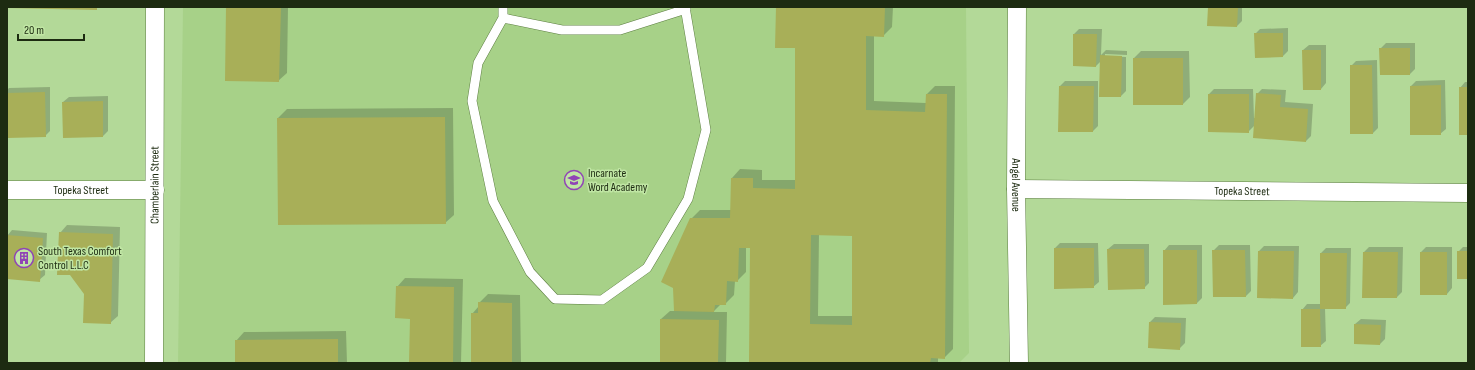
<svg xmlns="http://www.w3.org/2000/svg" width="1475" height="370" viewBox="0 0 1475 370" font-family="'Sofia Sans Condensed',sans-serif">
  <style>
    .built { fill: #a7d188 }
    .shadow { fill: #0003; fill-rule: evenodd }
    .building { fill: #a8af58; fill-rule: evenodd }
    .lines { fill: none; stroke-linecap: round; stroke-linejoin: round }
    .service-casing { stroke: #5c7e41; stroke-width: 10 }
    .minor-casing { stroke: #5c7e41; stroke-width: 19 }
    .service { stroke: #fff; stroke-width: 9 }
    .minor { stroke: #fff; stroke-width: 18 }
    .labels { text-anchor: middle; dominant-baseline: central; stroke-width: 3; stroke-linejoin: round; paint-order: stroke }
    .poi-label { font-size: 12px; fill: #1d2b11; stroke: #c0e6a4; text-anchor: start }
    .street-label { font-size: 12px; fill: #1d2b11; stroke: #c0e6a4 }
  </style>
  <rect width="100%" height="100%" fill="#b3d998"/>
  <path class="built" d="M183 7H966L969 353 959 363H178Z"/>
  <path class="shadow" d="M227 7H288L287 73 278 81Z
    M777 7H893L892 27 883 36H874V101L926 103 927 94 935 86H955L953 349 944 358H938V363H750L751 247H746V272L737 281H735L734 295 725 304H721L713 312H727L726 363H661V319L670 311H675L691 219 700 210H731L732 178 740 169 762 170V180H796V47ZM819 234 853 235V316H818Z
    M1209 7H1242V21L1237 26Z
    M1288 28V51L1283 56 1255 34 1260 29Z
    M1079 29H1102L1101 55 1106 50 1127 51V55L1105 54V56L1126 57V91L1121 96 1101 61 1096 66 1074 65V34Z
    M1386 43H1415V69L1410 74 1380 49Z
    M1309 45H1326V83L1321 89 1303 50Z
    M1141 51H1189L1190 97 1183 104 1134 58Z
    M1377 60 1378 128 1373 133 1351 66 1356 61Z
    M1445 80 1446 129 1440 134 1411 86 1416 81Z
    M1065 81H1098V126L1093 131 1060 86Z
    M1465 82H1468V134L1460 88Z
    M50 87V131L45 136 7 137V90L9 88Z
    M1214 89H1253L1254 118H1255L1257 94 1262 89 1286 90 1285 102 1313 104 1311 136 1306 141 1255 125 1248 132 1209 94Z
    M108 96V131L103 136 64 137 63 102 69 97Z
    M453 108 454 215 445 223 279 224 278 118 287 109Z
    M67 225 120 227 118 316 110 323 85 293 60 233Z
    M12 230 47 233 45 275 39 280 7 278V236Z
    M1060 243H1098L1099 282 1093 287 1055 248Z
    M1114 244H1149V283L1144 288 1108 249Z
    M1169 245H1202V298L1197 303 1164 304V251Z
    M1219 245H1250L1251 291 1246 296 1213 251Z
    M1264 246H1299L1298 292 1293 298 1259 251Z
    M1369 247H1403L1402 292 1397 297 1364 252Z
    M1426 247H1452V288L1447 294 1421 252Z
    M1463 247H1468V278L1458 252Z
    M1326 248H1351L1350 303 1345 308H1325L1326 341 1320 346 1302 310 1307 304H1321V253Z
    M405 278 463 279 461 363H410L411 318 397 287Z
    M488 294 520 295 521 363H472V314L479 306V303Z
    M1155 317 1186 318 1185 343 1180 348H1149L1150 322Z
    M1361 319 1386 320 1385 339 1380 344 1355 324Z
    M346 331 347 363H236V341L244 332Z"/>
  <path class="building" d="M7 7H97V10L7 8Z
    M226 7H281L279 82 225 81Z
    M776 7H885L884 37 866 36V110L925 112 926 94H947L945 359 931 358 930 363H749L750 248H739L738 282 727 281 726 305H715L714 312 674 311 673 288 661 282 690 218H730L731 178H753V188L795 189V48H775ZM811 235 852 236V325L810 324Z
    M1208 7H1238L1237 27 1207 26Z
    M1254 33H1283V57L1255 58Z
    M1073 34H1097L1096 67 1073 66Z
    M1379 48H1410V75H1380Z
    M1302 50H1321V90H1303Z
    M1100 55 1122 56 1121 97H1099Z
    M1133 58H1183V105H1133Z
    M1350 65H1372L1373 134H1350Z
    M1441 85V135H1410V86Z
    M1059 86H1094L1093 132H1058Z
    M1459 87H1468V135H1459Z
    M45 92 46 137 7 138V93Z
    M1256 93 1281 95 1280 107 1308 109 1306 142 1253 138Z
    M1208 94H1249V133L1208 132Z
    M103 101V137L63 138 62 102Z
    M445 117 446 224 278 225 277 118Z
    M59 232 113 234 111 324 83 323 84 294 70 275H57Z
    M7 235 43 238 40 282 7 279Z
    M1054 248H1094V288L1054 289Z
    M1107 249H1144L1145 289 1108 290Z
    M1163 250H1197V304L1163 305Z
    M1212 250H1245L1246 297H1213Z
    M1258 251H1294L1293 299 1257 298Z
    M1457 251H1468V279H1457Z
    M1363 252H1398L1397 298H1362Z
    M1420 252H1447V295H1420Z
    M1320 253H1347L1346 309H1320Z
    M396 286 454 287 453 363H409L410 319 395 318Z
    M478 302 512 303V363H471V313H478Z
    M1301 309H1320L1321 347H1301Z
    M660 319 719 320 718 363H660Z
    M1149 322 1181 323 1180 350 1148 348Z
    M1354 324 1381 325 1380 345 1354 344Z
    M338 339V363H235V340Z"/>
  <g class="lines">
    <g class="service-casing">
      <path id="service" d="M503 7V18L478 63 472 101 493 201 530 272 555 299 602 300 647 268 688 199 706 130 685 7
        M503 18 562 30H620L686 9"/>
    </g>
    <g class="minor-casing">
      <g id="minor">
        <path id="s1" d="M1017 7 1016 189 1019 363"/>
        <path id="s2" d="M1016 189 1468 193"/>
        <path id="s3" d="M7 190H155"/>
        <path id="s4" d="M154 363 155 7"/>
      </g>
    </g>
    <use href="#service" class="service"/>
    <use href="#minor" class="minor"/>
  </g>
  <defs>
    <g id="school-ring" transform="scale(1)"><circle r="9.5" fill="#c0e6a4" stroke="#9044b6" stroke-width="1.5"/><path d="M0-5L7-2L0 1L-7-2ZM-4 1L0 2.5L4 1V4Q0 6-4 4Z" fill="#9044b6"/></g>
    <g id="building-ring" transform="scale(1)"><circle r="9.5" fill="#c0e6a4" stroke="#9044b6" stroke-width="1.5"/><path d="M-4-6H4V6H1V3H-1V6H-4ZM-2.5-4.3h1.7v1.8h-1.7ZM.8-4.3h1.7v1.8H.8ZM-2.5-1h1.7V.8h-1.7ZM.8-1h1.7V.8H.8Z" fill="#9044b6"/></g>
  </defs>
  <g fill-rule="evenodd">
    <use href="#school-ring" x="574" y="180"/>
    <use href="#building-ring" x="24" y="258"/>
  </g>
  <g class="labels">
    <g class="poi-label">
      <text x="588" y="173">Incarnate<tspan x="588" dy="14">Word Academy</tspan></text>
      <text x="38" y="251">South Texas Comfort<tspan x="38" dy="14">Control L.L.C</tspan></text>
    </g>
    <g class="street-label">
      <text stroke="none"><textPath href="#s4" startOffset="178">Chamberlain Street</textPath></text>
      <text stroke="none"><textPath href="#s1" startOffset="178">Angel Avenue</textPath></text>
      <text stroke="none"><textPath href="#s3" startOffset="74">Topeka Street</textPath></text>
      <text stroke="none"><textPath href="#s2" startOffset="226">Topeka Street</textPath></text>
    </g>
  </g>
  <rect width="1475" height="370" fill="none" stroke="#1d2b11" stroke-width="16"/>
  <path d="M18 34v6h66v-6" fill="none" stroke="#1d2b11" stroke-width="2"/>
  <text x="24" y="34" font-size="12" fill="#1d2b11" stroke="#c0e6a4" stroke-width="3" paint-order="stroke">20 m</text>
</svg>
